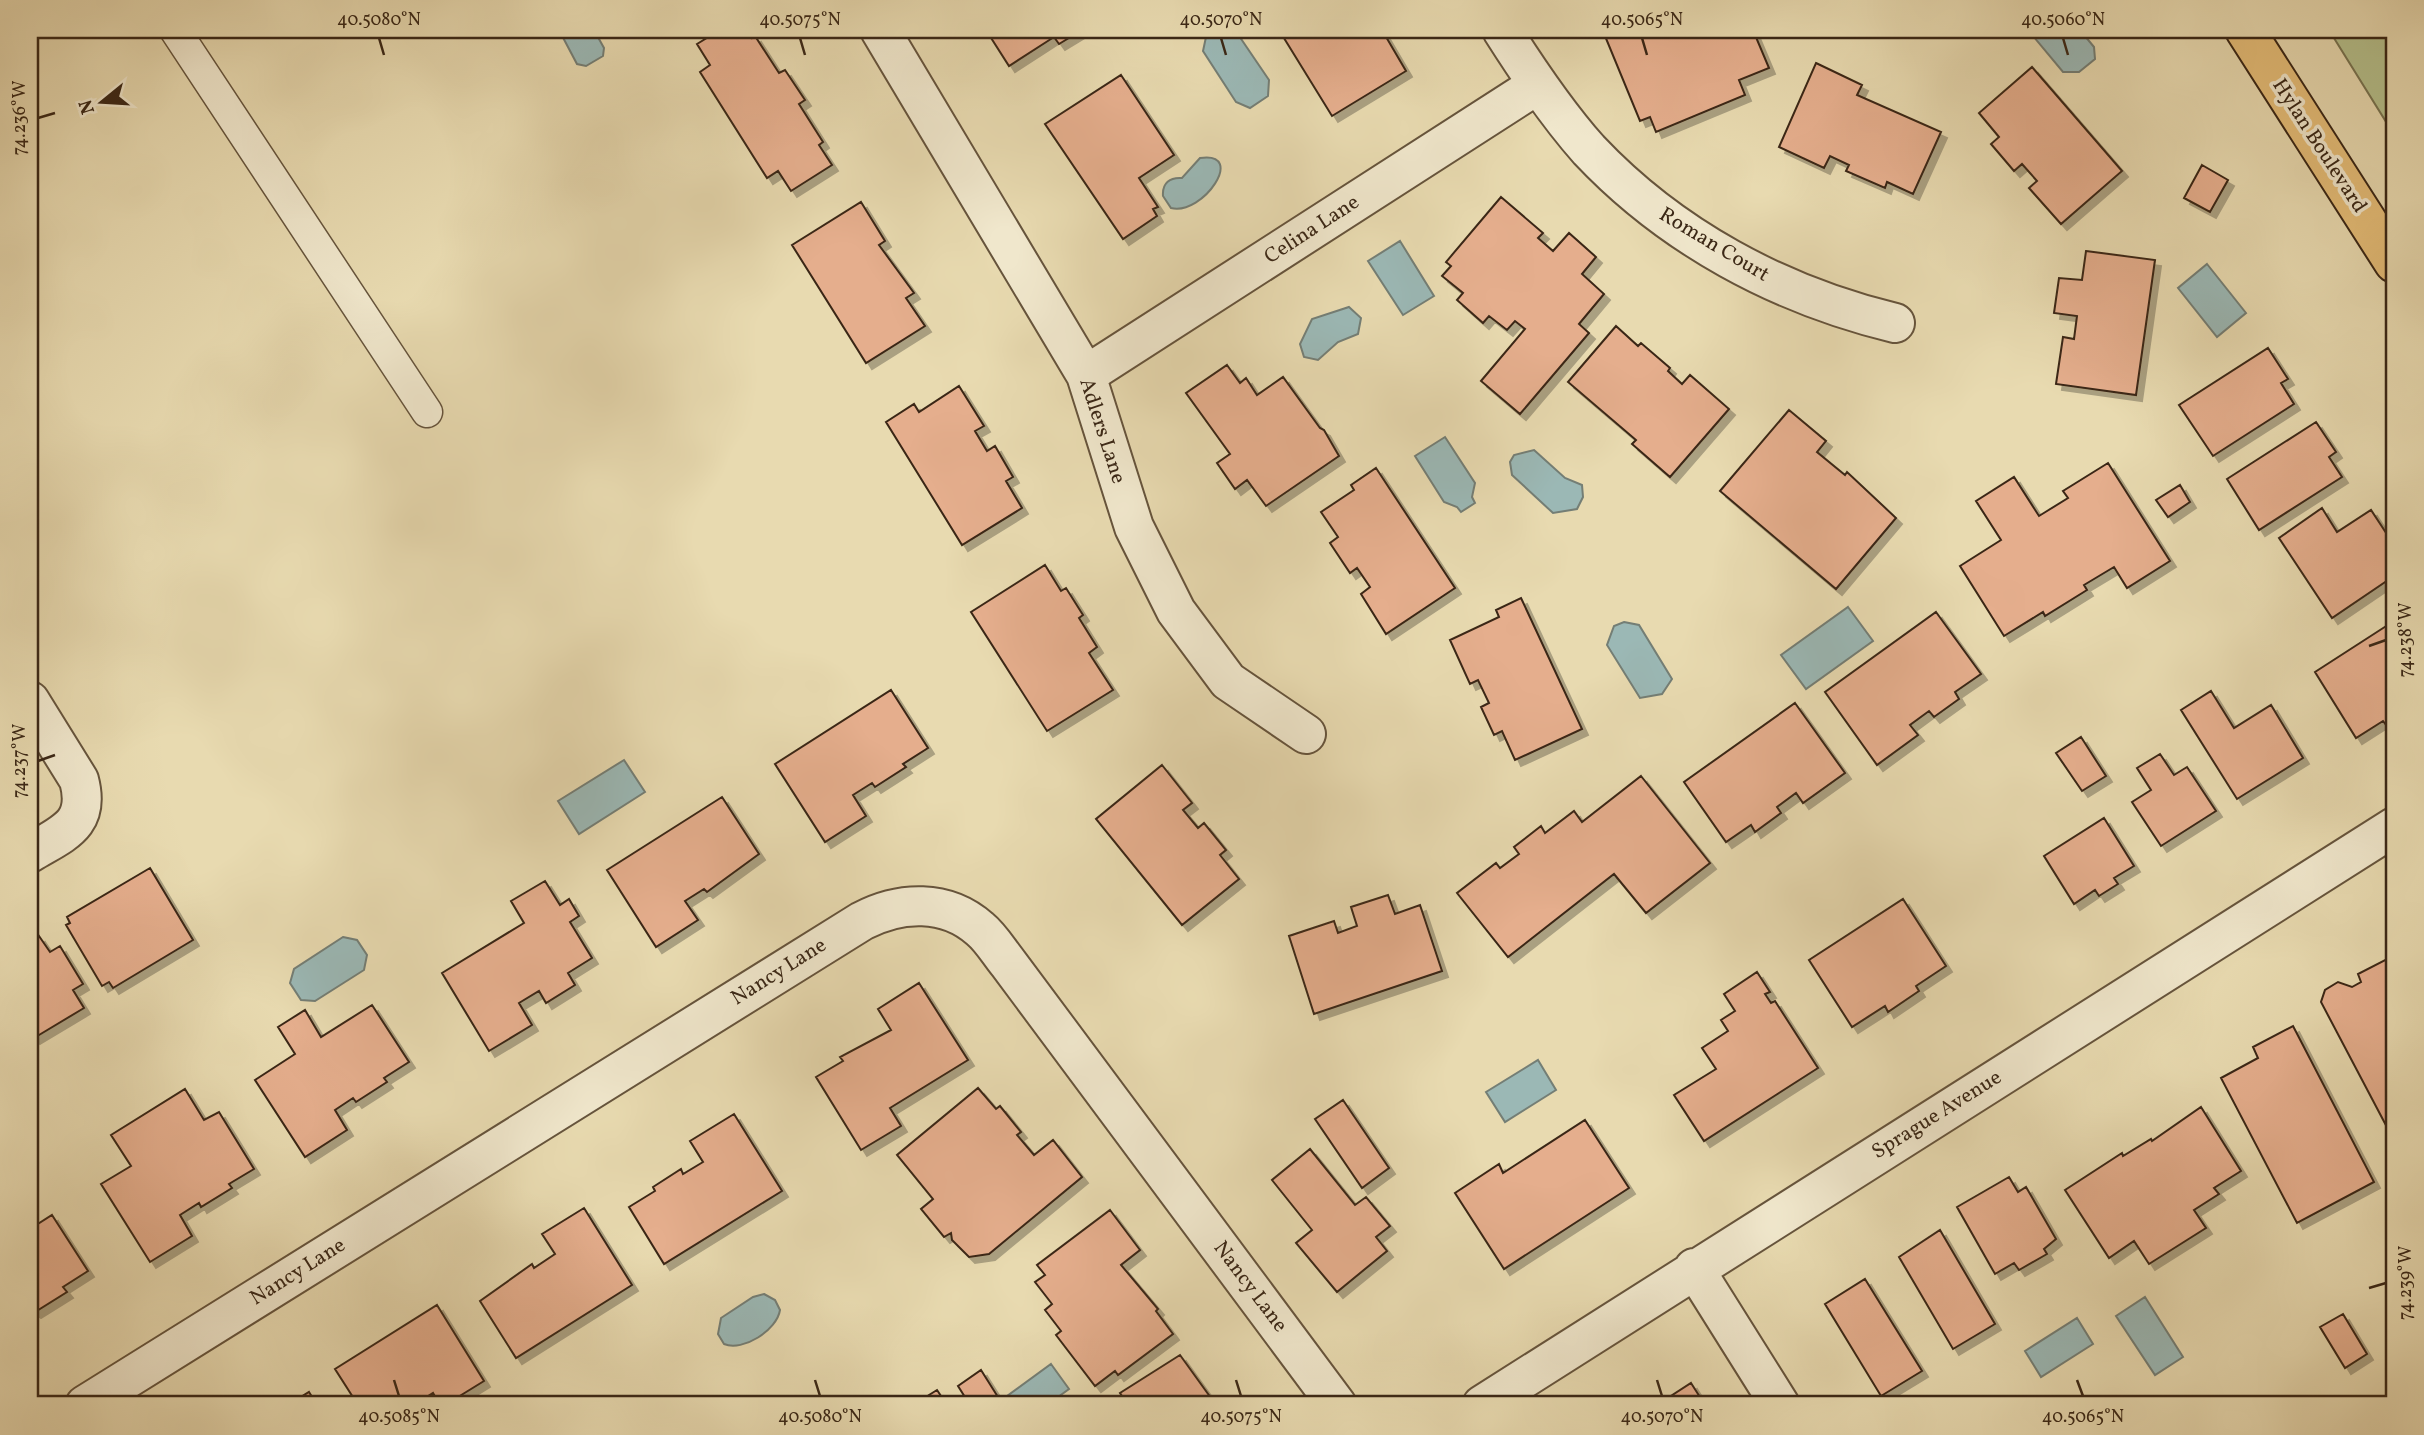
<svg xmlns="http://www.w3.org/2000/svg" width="2424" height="1435" viewBox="0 0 2424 1435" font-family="Vollkorn,serif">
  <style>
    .green { fill: #b5c08c; stroke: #787451; stroke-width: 2 }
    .water { fill: #9bb8b5; stroke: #747e75; stroke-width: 2 }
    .building { fill: #e5ae8d; stroke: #3a2716; stroke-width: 2; filter: url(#shadow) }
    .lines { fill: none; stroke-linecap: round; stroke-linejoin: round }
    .service-casing { stroke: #66543c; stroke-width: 33 }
    .minor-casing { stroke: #66543c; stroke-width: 42 }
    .primary-casing { stroke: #3a2716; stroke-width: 42 }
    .service { stroke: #f0e7cc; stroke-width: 30 }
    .minor { stroke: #f0e7cc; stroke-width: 38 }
    .primary { stroke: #e4bd78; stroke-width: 38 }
    .ticks { fill: none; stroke: #3a2716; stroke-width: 2.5 }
    .labels { text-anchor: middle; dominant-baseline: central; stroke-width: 7; stroke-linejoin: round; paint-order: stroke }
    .street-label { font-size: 21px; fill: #3a2716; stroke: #f0e7cc }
    .neatline { fill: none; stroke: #3a2716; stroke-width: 2.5 }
    .ticks-label { font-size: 18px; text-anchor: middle; fill: #3a2716 }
  </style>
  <defs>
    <filter id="shadow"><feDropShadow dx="6" dy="6" stdDeviation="0" flood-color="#0004"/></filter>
  </defs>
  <rect width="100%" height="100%" fill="#e8dab0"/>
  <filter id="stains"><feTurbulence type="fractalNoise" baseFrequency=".00286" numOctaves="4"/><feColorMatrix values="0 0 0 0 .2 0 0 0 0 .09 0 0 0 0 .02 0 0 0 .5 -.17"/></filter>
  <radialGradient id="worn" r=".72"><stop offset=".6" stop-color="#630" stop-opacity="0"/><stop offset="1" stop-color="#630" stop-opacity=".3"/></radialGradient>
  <path class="green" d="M2329 30H2394V134L2393 133Z"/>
  <path class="water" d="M559 30H594L604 48 603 56 586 66 577 64Z
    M1218 30H1235L1269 80 1268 96 1250 108 1236 102 1203 51 1206 37Z
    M2028 30H2080L2094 47 2095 59 2079 72H2063Z
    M1200 158C1247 151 1203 216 1171 208L1163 196C1162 183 1170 177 1182 178Z
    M1400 241 1434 296 1403 315 1368 261Z
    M2207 264 2246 313 2217 337 2178 288Z
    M1349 307 1361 318 1358 334 1338 342 1318 360 1304 357 1300 344 1312 319Z
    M1445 437 1475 483 1472 497 1475 503 1461 512 1457 507 1444 502 1415 456Z
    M1534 450 1565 478 1582 485 1583 497 1577 509 1553 513 1512 475 1510 462 1514 455Z
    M1848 607 1873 641 1806 689 1781 655Z
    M1624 622 1639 625 1672 679 1662 694 1640 698 1607 645 1614 626Z
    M624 760 645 792 579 834 558 801Z
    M343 937 357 940 367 955 364 970 315 1001 301 1000 290 983 294 969Z
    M1538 1060 1556 1090 1505 1122 1486 1092Z
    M764 1294 775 1300 780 1310C777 1330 743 1352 724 1344L718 1334 721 1318 753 1297Z
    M2145 1297 2183 1357 2155 1375 2116 1316Z
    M2077 1318 2093 1344 2041 1377 2025 1351Z
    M1051 1364 1069 1389 1047 1405H1008L1003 1399Z"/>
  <path class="building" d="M720 30H747L752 38 755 36 779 73 785 70 805 100 799 104 823 142 819 145 832 165 791 191 778 171 767 178 700 72 710 65 697 44Z
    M986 30H1082L1059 44 1054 37 1009 66Z
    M1279 30H1382L1406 71 1332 116Z
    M1620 30H1753L1769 68 1739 80 1745 95 1656 132 1650 117 1640 121 1605 36Z
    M1816 63 1862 85 1857 95 1941 132 1913 194 1887 182 1885 188 1846 171 1849 165 1830 156 1824 168 1779 147Z
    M2032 67 2122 171 2061 224 2029 188 2037 181 2022 164 2014 171 1991 144 1999 137 1979 113Z
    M1121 75 1174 155 1139 178 1158 207 1153 209 1157 216 1123 239 1045 124Z
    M2202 165 2228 180 2210 212 2184 198Z
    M1501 197 1543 233 1538 238 1553 251 1569 233 1596 257 1582 274 1604 294 1579 324 1589 333 1520 414 1481 381 1525 329 1515 321 1507 330 1489 316 1483 323 1457 300 1463 293 1442 276 1451 266 1446 262Z
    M861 202 885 241 879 245 914 293 906 298 925 326 866 363 792 245Z
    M2086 251 2155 260 2136 395 2056 384 2063 337 2074 339 2077 316 2054 313 2059 278 2082 280Z
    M1616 326 1638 346 1641 343 1670 368 1668 371 1682 384 1690 375 1729 409 1670 477 1632 444 1636 440 1568 382Z
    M2268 348 2288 379 2281 383 2294 404 2213 456 2179 405Z
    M1227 365 1240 383 1246 378 1257 395 1283 377 1320 428 1324 430 1339 456 1266 506 1247 480 1235 489 1217 463 1230 454 1186 393Z
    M959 386 984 426 975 431 987 451 995 446 1013 477 1006 481 1022 508 962 545 886 422 914 404 919 412Z
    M1789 410 1826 441 1817 452 1845 475 1847 472 1896 518 1836 589 1720 491Z
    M2316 422 2336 452 2329 457 2342 477 2259 530 2227 479Z
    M2108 463 2170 561 2127 588 2114 567 2084 585 2087 590 2045 616 2043 612 2004 636 1960 566 2001 540 1976 501 2014 477 2039 516 2068 498 2063 491Z
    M1376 468 1455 588 1386 634 1361 594 1370 587 1357 568 1350 573 1330 543 1338 537 1321 512 1354 490 1351 485Z
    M2180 485 2190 502 2168 517 2156 500Z
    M2322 508 2337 532 2371 510 2394 545V576L2332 618 2279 538Z
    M1045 565 1061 591 1066 588 1083 615 1079 618 1097 647 1089 653 1113 690 1047 731 971 612Z
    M1521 598 1582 729 1515 760 1502 731 1494 735 1481 707 1489 703 1478 680 1470 684 1450 640 1499 617 1496 610Z
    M1936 612 1981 674 1955 692 1959 699 1934 717 1929 711 1910 725 1918 735 1877 765 1825 692Z
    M2394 621V720L2386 725 2383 721 2356 738 2315 672Z
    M891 690 928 748 903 764 906 767 875 787 872 783 853 795 866 816 825 842 775 764Z
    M2211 691 2234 728 2271 705 2303 758 2237 799 2181 710Z
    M1795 703 1845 773 1803 803 1796 793 1777 807 1781 813 1755 832 1751 825 1726 842 1684 782Z
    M2081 737 2106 776 2082 791 2056 753Z
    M2160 754 2174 775 2187 767 2216 811 2161 846 2132 802 2151 790 2137 768Z
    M1162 765 1192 803 1183 810 1198 828 1204 823 1226 850 1220 855 1239 879 1182 925 1096 819Z
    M1641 776 1710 863 1646 913 1614 874 1508 957 1457 893 1496 863 1500 868 1519 854 1514 847 1541 826 1545 833 1574 811 1582 822Z
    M722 797 759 854 707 892 704 889 685 901 698 920 656 947 607 870Z
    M2104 818 2134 866 2114 878 2118 884 2099 896 2095 890 2074 904 2044 856Z
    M150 868 193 940 113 988 109 982 102 986 66 925 70 923 67 917Z
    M545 881 560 905 569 899 579 916 570 922 592 958 568 973 575 985 546 1003 539 991 519 1003 532 1025 489 1051 442 973 524 923 511 901Z
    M1388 895 1395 914 1420 905 1442 971 1314 1014 1289 936 1334 921 1338 933 1357 926 1351 907Z
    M1903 899 1946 966 1916 986 1919 991 1888 1012 1885 1006 1852 1027 1809 960Z
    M39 936 50 952 60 946 83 984 73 990 84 1008 34 1038 30 1032V942Z
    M2389 958 2394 968V1128L2389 1131 2321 1002 2325 990 2338 982 2352 987 2361 982 2358 974Z
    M1757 972 1770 992 1765 994 1771 1003 1775 1001 1818 1068 1704 1141 1674 1095 1716 1069 1702 1048 1728 1031 1721 1020 1735 1011 1724 994Z
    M919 983 968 1060 890 1108 901 1126 861 1150 816 1077 843 1061 840 1057 891 1030 878 1009Z
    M372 1005 409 1062 384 1078 387 1082 356 1102 353 1098 335 1110 347 1130 305 1157 255 1080 295 1054 278 1027 305 1010 321 1037Z
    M2293 1026 2374 1182 2297 1223 2221 1078 2258 1058 2253 1047Z
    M978 1088 996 1109 1000 1106 1021 1132 1017 1135 1034 1155 1053 1140 1082 1177 989 1254 969 1257 952 1240 951 1233 944 1237 921 1209 933 1199 897 1155Z
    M185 1089 204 1120 219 1112 254 1169 229 1184 232 1188 201 1207 199 1203 180 1215 192 1236 150 1262 101 1184 131 1166 111 1135Z
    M1343 1100 1389 1168 1362 1188 1315 1119Z
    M2201 1107 2241 1171 2214 1188 2219 1194 2194 1210 2206 1228 2149 1264 2134 1241 2109 1258 2065 1190 2122 1153 2123 1156 2151 1139 2152 1141Z
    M734 1114 782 1191 664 1264 629 1207 655 1191 653 1187 681 1169 683 1174 703 1162 690 1141Z
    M1585 1120 1629 1188 1504 1269 1455 1193 1499 1164 1503 1173Z
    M1310 1149 1355 1205 1366 1197 1390 1226 1376 1237 1387 1251 1337 1292 1296 1243 1312 1230 1272 1180Z
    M2009 1177 2018 1192 2026 1187 2056 1239 2044 1249 2047 1254 2019 1270 2014 1263 1995 1274 1957 1207Z
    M584 1208 632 1285 516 1358 480 1301 532 1264 534 1268 555 1254 542 1234Z
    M1110 1210 1140 1250 1121 1265 1158 1309 1156 1311 1173 1334 1118 1375 1115 1371 1095 1386 1056 1335 1061 1331 1045 1310 1052 1304 1035 1282 1045 1275 1037 1265Z
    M52 1215 88 1271 63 1287 67 1292 35 1312 30 1308V1229Z
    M1940 1230 1995 1324 1953 1349 1899 1257Z
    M1865 1279 1922 1371 1881 1396 1825 1304Z
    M437 1305 484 1381 445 1405H440L433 1393 414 1405H358L335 1369Z
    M2343 1314 2367 1354 2345 1368 2320 1327Z
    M1180 1355 1216 1405H1128L1120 1393Z
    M981 1370 1003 1405H970L958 1386Z
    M1691 1383 1705 1405H1657Z
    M937 1390 947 1405H913Z
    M309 1392 317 1405H288Z"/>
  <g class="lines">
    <g class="service-casing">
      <path id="service" d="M175 30 427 412"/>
    </g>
    <g class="minor-casing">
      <path id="minor" d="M880 30 1086 375 1134 527 1176 611 1228 681 1306 734
        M1502 30C1528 71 1556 113 1589 150 1671 237 1779 295 1895 323
        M1086 375 1537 85
        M30 701 79 780C91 825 63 833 30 853
        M1694 1268 1780 1405
        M85 1405 862 921C900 901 946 899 980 929 991 938 999 952 1008 963L1337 1405
        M1482 1405 2394 827"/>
    </g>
    <g class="primary-casing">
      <path id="primary" d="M2245 30 2394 263"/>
    </g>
    <use href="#service" class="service"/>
    <use href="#minor" class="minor"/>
    <use href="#primary" class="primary"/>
  </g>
  <path class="ticks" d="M379 38 384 55M800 38 805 55M1221 38 1226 55M1642 38 1647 55M2063 38 2068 55M38 118 55 113M2369 646 2386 640M38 761 55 755M2369 1288 2386 1283M394 1380 399 1396M815 1380 820 1396M1236 1380 1241 1396M1657 1380 1662 1396M2077 1380 2083 1396"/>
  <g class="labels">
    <g class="street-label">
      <text transform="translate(2319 146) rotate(57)">Hylan Boulevard</text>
      <text transform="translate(1312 230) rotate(-33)">Celina Lane</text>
      <text transform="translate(1714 245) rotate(31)">Roman Court</text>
      <text transform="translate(1102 431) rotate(72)">Adlers Lane</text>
      <text transform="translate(779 972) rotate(-32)">Nancy Lane</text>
      <text transform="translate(1937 1115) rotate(-32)">Sprague Avenue</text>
      <text transform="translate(298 1272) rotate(-32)">Nancy Lane</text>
      <text transform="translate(1250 1287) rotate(53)">Nancy Lane</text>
    </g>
  </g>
  <rect width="2424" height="1435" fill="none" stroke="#e8dab0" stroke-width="77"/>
  <g transform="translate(102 102) rotate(252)" stroke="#f0e7cc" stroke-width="5" paint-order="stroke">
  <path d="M0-5L12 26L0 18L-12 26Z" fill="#3a2716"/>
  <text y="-10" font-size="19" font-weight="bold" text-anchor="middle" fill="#3a2716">N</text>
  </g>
  <rect x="38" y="38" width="2348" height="1358" class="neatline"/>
  <g class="ticks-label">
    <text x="379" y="25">40.5080°N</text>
    <text x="800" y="25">40.5075°N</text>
    <text x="1221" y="25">40.5070°N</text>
    <text x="1642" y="25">40.5065°N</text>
    <text x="2063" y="25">40.5060°N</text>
    <text transform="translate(19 118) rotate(-90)" y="6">74.236°W</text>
    <text transform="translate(2405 640) rotate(-90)" y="6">74.238°W</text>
    <text transform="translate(19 761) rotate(-90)" y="6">74.237°W</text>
    <text transform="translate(2405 1283) rotate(-90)" y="6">74.239°W</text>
    <text x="399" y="1422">40.5085°N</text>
    <text x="820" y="1422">40.5080°N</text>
    <text x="1241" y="1422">40.5075°N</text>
    <text x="1662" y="1422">40.5070°N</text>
    <text x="2083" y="1422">40.5065°N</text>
  </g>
  <rect width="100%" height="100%" filter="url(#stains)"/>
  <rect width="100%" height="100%" fill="url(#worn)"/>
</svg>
